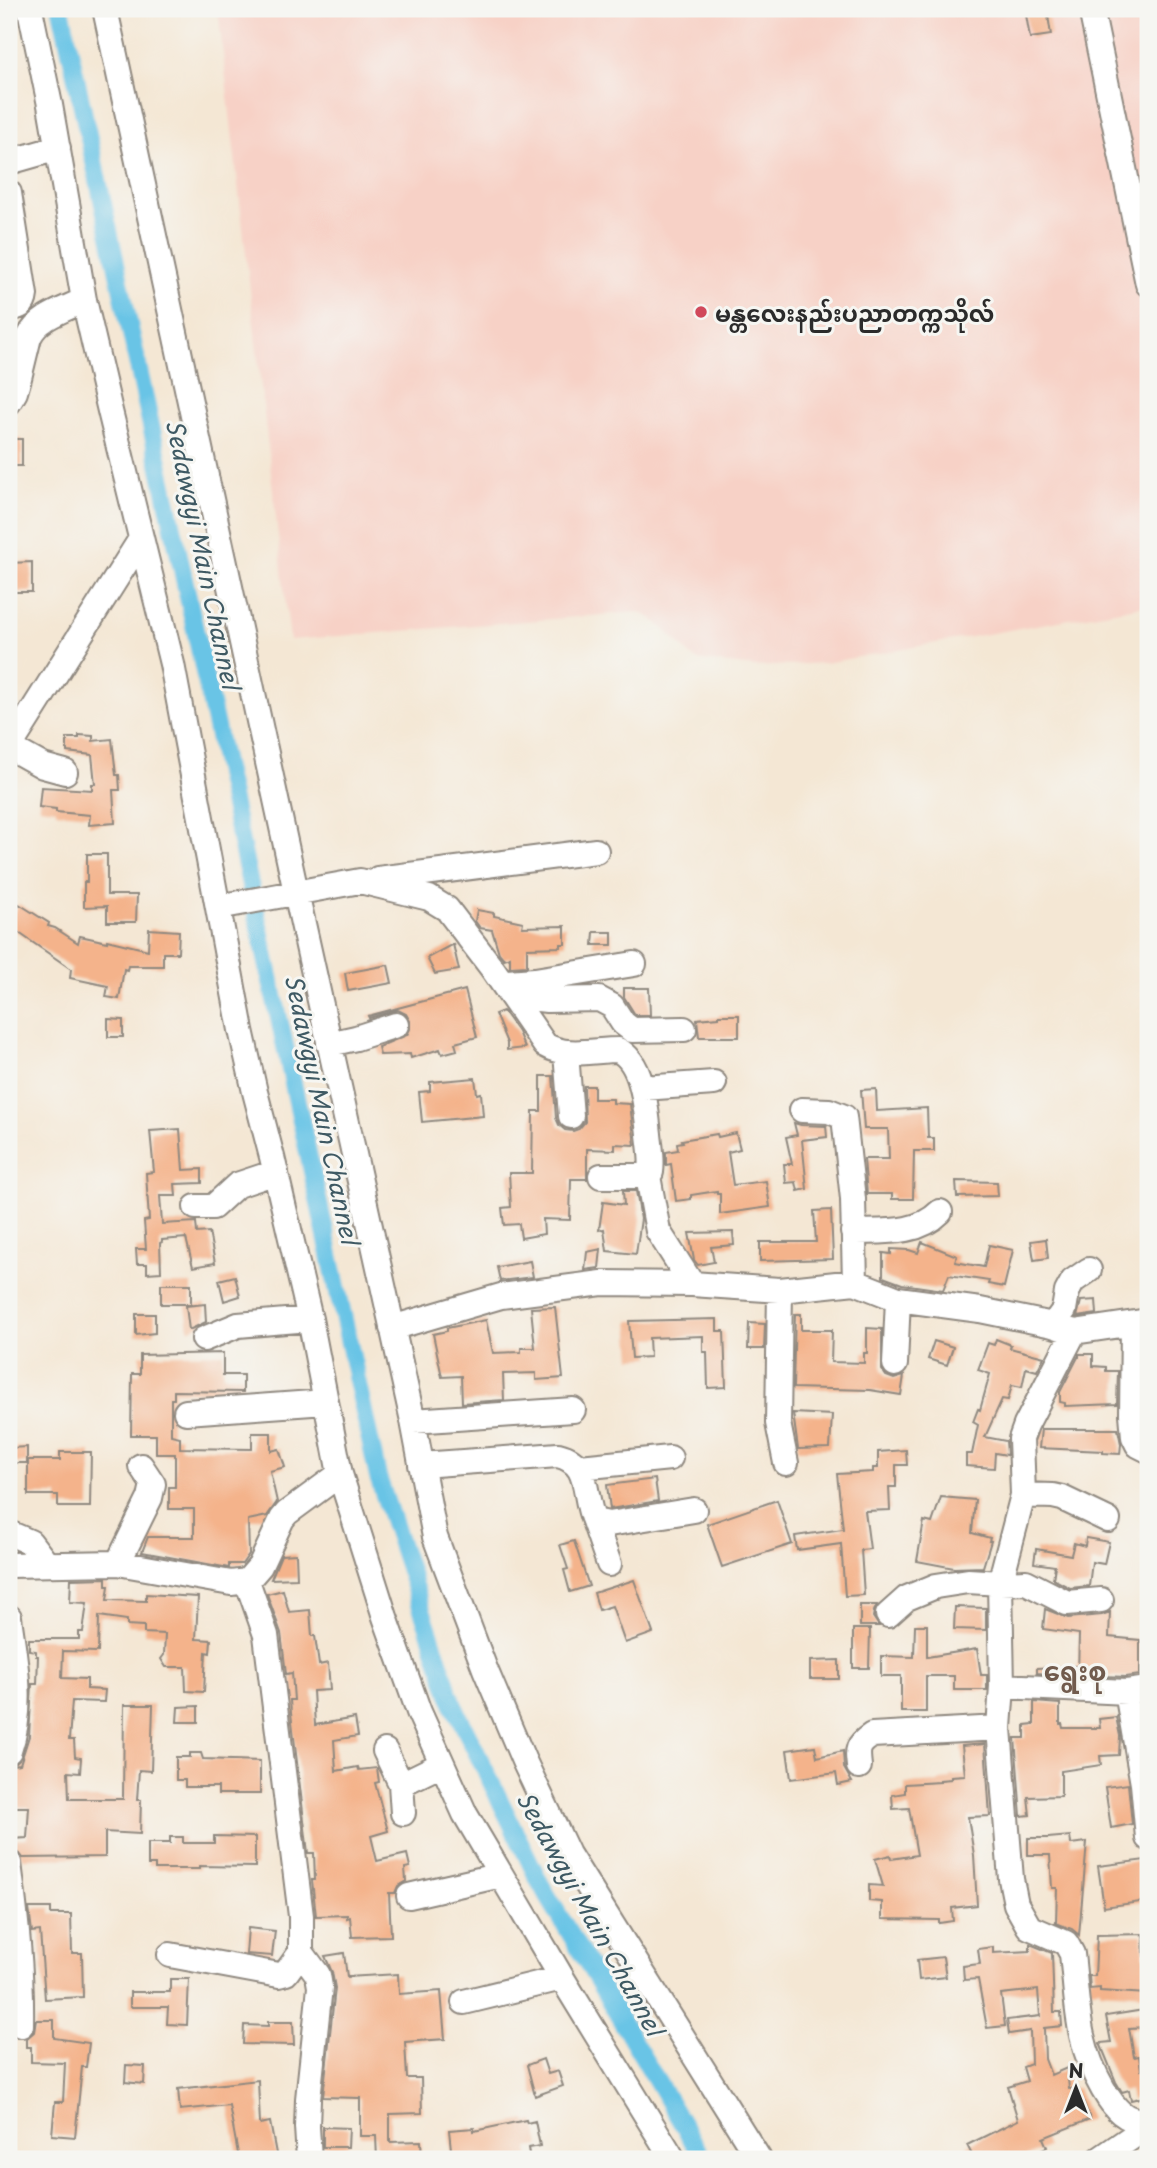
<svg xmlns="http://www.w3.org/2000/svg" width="1157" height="2168" viewBox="0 0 1157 2168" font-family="'Playpen Sans','Noto Sans Myanmar',sans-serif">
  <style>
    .built { fill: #f7d1c6 }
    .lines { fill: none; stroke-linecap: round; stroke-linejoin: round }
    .canal { stroke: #69c4e6; stroke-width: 18 }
    .building { fill: #f4b38b }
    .minor-casing { stroke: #908980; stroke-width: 28 }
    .minor { stroke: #fff; stroke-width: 24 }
    .poi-dot { fill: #d1495b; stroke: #f6f6f2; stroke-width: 2.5 }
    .labels { text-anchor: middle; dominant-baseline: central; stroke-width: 6; stroke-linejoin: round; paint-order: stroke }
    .poi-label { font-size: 23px; font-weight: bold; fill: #2b2b2b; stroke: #f6f6f2; text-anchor: start }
    .water-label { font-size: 24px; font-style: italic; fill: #3e5963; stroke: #f6f6f2 }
    .quarter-label { font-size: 26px; font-weight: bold; fill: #715b4d; stroke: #f6f6f2 }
  </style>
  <rect width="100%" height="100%" fill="#f6f6f2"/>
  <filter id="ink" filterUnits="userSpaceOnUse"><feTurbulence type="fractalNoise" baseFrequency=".0143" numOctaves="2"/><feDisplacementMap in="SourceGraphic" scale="14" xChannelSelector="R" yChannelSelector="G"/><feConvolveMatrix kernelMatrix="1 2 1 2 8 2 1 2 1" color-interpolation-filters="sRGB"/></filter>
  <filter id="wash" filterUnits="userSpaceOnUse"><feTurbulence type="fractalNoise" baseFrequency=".00686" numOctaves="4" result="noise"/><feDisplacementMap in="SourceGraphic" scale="28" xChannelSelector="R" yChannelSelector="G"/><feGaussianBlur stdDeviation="1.57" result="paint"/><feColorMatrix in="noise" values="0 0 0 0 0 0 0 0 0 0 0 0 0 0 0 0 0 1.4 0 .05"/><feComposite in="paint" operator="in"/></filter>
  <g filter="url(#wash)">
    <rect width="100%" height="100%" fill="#f4e7d4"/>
    <path class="built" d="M218 9H1148V605L825 663 754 667 696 660 653 619 639 612 290 640Z"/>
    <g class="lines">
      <path class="canal" d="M61 9 378 1477 454 1706 540 1883 703 2159"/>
    </g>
    <g id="blocks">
      <path class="building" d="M1025 9H1047L1051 35 1030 38Z
        M9 439H22V466H9Z
        M32 562V592H9V563Z
        M79 735 93 736V741L112 739 116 775H119L120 790H113L115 823 89 825 90 815 56 812V809L39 807 41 787 92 790V784H95L92 755 67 752V738H79Z
        M87 854H107V895H137L136 922H107V906L84 907V882H87Z
        M19 904 49 923 48 926 55 928 78 943 80 936 107 942V940L148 950 149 929 179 931 178 953H163V966H128L127 970 124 969 119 999 106 997 108 986 70 978 71 969 9 926V921Z
        M477 910 494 913V916L523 922 522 927 565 926V944H561V947L527 948V966L510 967V957L504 959 499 953 492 930 480 928 475 921Z
        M594 932H612V945H593Z
        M453 944 459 970 435 974 427 958Z
        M388 965 392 983 348 991 345 973Z
        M624 988H649L650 1015H637L634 1013 624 997Z
        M465 990 477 1037 455 1043 457 1050 442 1054 440 1049 411 1058 410 1054 380 1055 378 1047 407 1035 410 1029V1021L406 1014 398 1010 369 1018 368 1016Z
        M503 1011 518 1032 525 1048 507 1050V1043L495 1014Z
        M719 1015H739V1037H699L697 1019 719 1017Z
        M108 1019 123 1020V1037H108Z
        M541 1076H553L556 1118 559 1125 565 1130 573 1131 579 1129 585 1122 584 1086H594V1099H613V1103L630 1104 635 1145 615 1144V1150L587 1149V1179H571L570 1220 543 1219 544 1234 521 1238 519 1224 504 1225 502 1208 511 1207 509 1173H532L533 1111H541Z
        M475 1078 477 1094 481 1093 483 1116 422 1122 419 1092 430 1091V1082Z
        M876 1089 877 1111 927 1108 928 1138H934V1151H914L913 1199H892V1194H867L864 1159H889L888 1129H864L861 1090Z
        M794 1123 801 1125 826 1126 827 1137 802 1140 807 1189 798 1191 796 1182 786 1183 784 1164H792L786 1137 797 1135Z
        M180 1129 183 1170 202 1169V1183L175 1184 176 1196H160L162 1224 196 1222 197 1233 209 1232 215 1263 193 1267 186 1238 162 1240V1242L160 1243 161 1272 147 1273V1264H137L136 1249H146L144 1221 149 1220 146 1173 154 1172 150 1131Z
        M736 1133 740 1149 728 1152 733 1185 766 1181 770 1207 720 1214V1194H717V1191L691 1195V1199L676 1201 671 1164 666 1165V1152L678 1150 677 1143 683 1142 682 1140 717 1134 718 1137Z
        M956 1181 997 1182 998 1196 957 1197Z
        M623 1191H636L641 1219 636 1254 607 1251 604 1229 599 1230 603 1202 624 1205Z
        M831 1210 833 1259 760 1261V1242H816L814 1211Z
        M733 1232 734 1245 711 1247 714 1262 698 1265 694 1260 689 1233Z
        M1046 1239 1048 1258 1034 1260 1031 1241Z
        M922 1242 957 1256 955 1262 984 1267 989 1245 1013 1250 1004 1287 988 1284 989 1281 949 1275 943 1290 902 1284 883 1277V1253L891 1254V1249L909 1250 918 1253Z
        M601 1249 599 1268 585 1270 587 1252Z
        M530 1261 533 1277 500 1281 497 1267Z
        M235 1276 240 1296 224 1301 219 1280Z
        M161 1284H191V1304H161Z
        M1096 1300 1097 1314 1077 1317 1081 1301Z
        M205 1304 206 1322 189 1330 186 1306Z
        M555 1307 563 1378 536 1380V1373L503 1374 504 1400 462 1403 461 1376 442 1377 433 1334 447 1331V1328L486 1320 493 1353 521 1352V1348H535L531 1308Z
        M136 1314H155V1333L136 1335Z
        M795 1314H801V1330H832L831 1362 864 1363V1353H867V1328L882 1329V1370L886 1376 894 1379 904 1376 901 1395 870 1390 793 1388Z
        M717 1319V1331H724L726 1387 708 1388 707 1352H703V1336L649 1338 650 1357 632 1358 629 1321Z
        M749 1323 765 1324 764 1349H748Z
        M996 1339 1011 1345 1010 1348 1044 1357 1037 1371 1026 1368 1022 1387 1012 1385 1008 1400 1002 1399 985 1437 1006 1441 1007 1455 995 1453 994 1468 966 1466V1454H972L978 1425 973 1422 978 1409 980 1410 990 1374 978 1370 988 1343 994 1345Z
        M934 1341 953 1347 947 1365 928 1359Z
        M223 1353V1375H243V1392L174 1391V1399H171V1435L180 1437V1448L252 1449V1433H271V1451L279 1449 285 1467 270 1471 277 1502 267 1516 248 1520 249 1554 242 1564H229V1568L142 1552 148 1537H194V1509H169V1487H175V1454H156V1435H131L132 1374H140V1355Z
        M1079 1354H1093V1366L1106 1367V1371H1118L1117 1404 1065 1406V1403L1060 1402V1392L1078 1357H1079Z
        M793 1413 832 1415 830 1448 798 1449Z
        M1041 1429H1118L1121 1444 1120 1454 1103 1453V1451L1039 1448Z
        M27 1447V1463H9V1448Z
        M906 1450 907 1465H896V1487H889L890 1510 865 1511 870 1549 861 1550 864 1595 845 1596 841 1544 797 1550 795 1536 843 1529 837 1474 873 1472V1468H878V1452Z
        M60 1452H91L90 1507H58V1495H28V1460H60Z
        M655 1479 658 1501 610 1509 607 1485Z
        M941 1497 975 1500 972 1533 990 1538 989 1541H991L983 1567 954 1568 917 1561 924 1521 932 1523Z
        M777 1500 792 1544 722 1567 707 1524Z
        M1086 1538 1109 1542 1104 1564 1092 1562 1089 1586 1070 1588 1053 1579 1055 1566 1034 1563 1036 1549 1071 1555 1074 1543 1085 1546Z
        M574 1541 589 1586 570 1592 564 1570 568 1569 560 1545Z
        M296 1554 297 1578 271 1579 281 1555Z
        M106 1578V1586H109L107 1600 146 1601V1594L198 1597 196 1639 211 1640 210 1653 206 1652 204 1692 186 1691 185 1667H166L161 1659 164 1655 165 1634 144 1633V1626L127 1625V1620L99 1616 98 1652 63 1651 62 1678 87 1679V1689L105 1690 104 1702 72 1701 69 1740H74L75 1757 81 1758 80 1773 68 1772 69 1799H123L124 1705H153L151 1771 139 1770 137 1800H141L140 1834 105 1832V1857L23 1858 20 1854 13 1849 12 1839 27 1838 29 1807H12V1765L20 1764 29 1736 32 1684H37L38 1656H36V1651L29 1650V1639H79V1632H83L87 1603 70 1602 71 1579Z
        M634 1580 653 1633 625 1643 612 1606 599 1610 594 1593Z
        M283 1590 289 1612 310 1610 312 1636H315L319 1665 328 1663 330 1690 313 1691 315 1725 355 1718 358 1736 334 1740 336 1771 358 1767 359 1770 377 1768 379 1782 375 1783 388 1831 371 1836 377 1861 407 1854 410 1867 405 1868 406 1881 398 1886 395 1893H389L391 1936 352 1937 350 1917 347 1918V1915L316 1916 312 1880H315L314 1853H308L291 1713 290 1700H294L292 1673 286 1674 281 1633 267 1594Z
        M860 1605H877L874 1611 873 1617 879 1626H860Z
        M955 1607 986 1608V1630L954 1629Z
        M1045 1609 1068 1618 1102 1615 1110 1612 1109 1637 1140 1640V1675L1126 1677 1078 1675 1079 1634 1043 1629Z
        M915 1625H927V1657L977 1649 981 1675H987V1690H954V1676H926V1712H901V1676H881V1656L914 1657Z
        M853 1629H870L869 1668H853Z
        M839 1660V1679H810V1661Z
        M1075 1666V1675L1037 1673V1668Z
        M1034 1702 1060 1704V1724H1062L1063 1728H1100L1099 1719 1116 1717 1120 1736 1119 1755 1100 1756 1101 1765 1061 1771V1796L1028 1797 1030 1815 1021 1816 1015 1738H1025V1725L1034 1724Z
        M198 1706V1722H177L178 1707Z
        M985 1744 990 1816 968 1817 974 1855 977 1905 952 1908 953 1921 939 1923V1920L882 1919V1902L869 1901V1885L883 1886 875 1859 890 1855 891 1859 917 1855 909 1808 893 1809 892 1795 905 1793V1784L940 1782V1780L951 1779V1776L965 1775 962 1746Z
        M815 1746 817 1757 843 1751 844 1768 852 1782 838 1785 836 1773 791 1779 787 1750Z
        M190 1753H201L203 1759 260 1761V1794H218V1787H185V1780H176V1757H190Z
        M1128 1784 1132 1824 1111 1828 1105 1787Z
        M214 1836 255 1837V1867L199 1866V1869H155V1865H148V1843H170V1837H183V1843H214Z
        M1070 1836 1071 1844 1087 1842 1079 1935 1072 1929 1056 1923 1057 1888H1052L1050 1855H1028V1838H1048Z
        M1145 1860 1148 1877V1901L1104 1907 1098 1866Z
        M29 1908H51V1914H71L72 1953H82L83 1997 45 1999 40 1931 32 1932Z
        M248 1928 275 1931 272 1956 246 1954Z
        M1143 1934 1144 1956H1148L1147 1994 1100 1991V1988L1090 1989 1089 1976H1095L1097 1935Z
        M1030 1944 1052 1953 1054 2012H1061L1062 2026 1044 2028 1045 2059 1051 2075 1067 2068 1069 2089 1078 2088 1090 2119 1043 2138 1047 2147 1021 2159H974L967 2145 1018 2120 1008 2087 1027 2081 1023 2067 1031 2064 1030 2031 1009 2034 1007 2020 1040 2016 1038 1990 1001 1994 1005 2026 987 2028 978 1979 964 1980 963 1966 980 1964 978 1949 993 1947V1953L1030 1951Z
        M344 1953 347 1977 398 1974 399 1994 441 1991 445 2039 405 2042 407 2078H421L422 2113 390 2114V2142L421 2141 422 2157 377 2159 376 2136H360V2098L323 2097 335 1988 332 1972 325 1956Z
        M943 1957 946 1977 919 1980 917 1960Z
        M170 1979H189L187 2025 167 2024 168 2007H130V1992H170Z
        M1144 2010 1146 2027 1129 2028 1134 2057 1139 2056 1141 2070 1148 2068V2096L1131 2100 1129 2090 1122 2092 1116 2082 1100 2043 1111 2042 1106 2016Z
        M36 2020H54V2038L89 2043 86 2067H82L75 2137 52 2135 55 2102H63L65 2063 31 2062V2047H26V2039L34 2032Z
        M268 2022H293L294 2045 243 2044 244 2025 268 2026Z
        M543 2059 548 2074 558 2071 563 2086 535 2096 527 2065Z
        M126 2065 145 2066 144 2084 125 2082Z
        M258 2080 260 2124 270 2122 277 2159H239L229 2105 180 2110 178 2089Z
        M526 2120 527 2123 535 2121 540 2146 528 2148 530 2159H494L493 2157 452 2159 449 2130 474 2128V2131Z
        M323 2127 349 2128 348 2147H323Z"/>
    </g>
  </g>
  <g filter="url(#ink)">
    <use href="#blocks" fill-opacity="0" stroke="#908980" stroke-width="2"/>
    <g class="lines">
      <g class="minor-casing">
        <path id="minor" d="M30 9 50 105 84 300 110 411 172 664 241 1030 255 1092 272 1157 310 1319 340 1474 385 1617 419 1712 465 1814 562 1978 673 2159
          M105 9 296 892 413 1421 435 1537 485 1669 524 1761 568 1854 759 2159
          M1091 9 1148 284
          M9 162 58 148
          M9 193 25 295C24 306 19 307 9 309
          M9 402 15 392 19 378 29 337C38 317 66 309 84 300
          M9 747 43 766 65 772
          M9 748 141 539
          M378 879 596 851
          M218 907 360 881 429 898 447 909 492 968 545 1045C567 1058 593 1050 618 1050 643 1062 646 1108 649 1134 650 1146 653 1159 651 1172L648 1176H601
          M507 982 535 980 634 964
          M508 983 521 997 547 1000 599 999 612 1006 623 1023 632 1030 684 1029
          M329 1044 356 1038 396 1025
          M566 1053 571 1116
          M643 1088 714 1083
          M802 1110 829 1111 844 1117 853 1199 855 1282
          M648 1176 658 1231 692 1284
          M196 1207H213L237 1185 276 1172
          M853 1232C884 1231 917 1235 940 1212
          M780 1290 778 1423 786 1463
          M1133 1324 1132 1414 1134 1437 1138 1445 1148 1450
          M1053 1325 1064 1310 1067 1292 1073 1281 1089 1270
          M392 1328 501 1296 602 1283 692 1284 780 1290 855 1282 898 1299 980 1310 1053 1325 1074 1332 1026 1425 1021 1439 1023 1495 1000 1583 1002 1686 999 1728 1003 1780 1011 1879 1016 1904 1029 1927 1066 1943 1072 1954C1078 2006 1076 2042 1103 2089 1114 2108 1125 2123 1148 2120
          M1074 1332 1148 1321
          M204 1339 238 1325 310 1319
          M895 1364 898 1299
          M186 1412 326 1402
          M413 1421 573 1410
          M421 1465 558 1455C592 1463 582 1494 594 1521L609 1524 694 1510
          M580 1467 670 1458
          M1023 1495 1053 1496 1062 1498 1108 1520
          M594 1521 609 1564
          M9 1533 30 1542 46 1563
          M118 1563 150 1498 153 1484 141 1466
          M9 1565 118 1563 231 1583 247 1581 260 1566 282 1519 287 1513 340 1474
          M247 1581 266 1635 301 1916V1952L318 1975 320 1987 308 2099 307 2127 309 2159
          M888 1615 907 1598 936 1586 968 1581 1000 1583 1026 1582 1067 1603 1101 1600
          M9 1617C15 1662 25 1706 9 1751
          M1002 1686 1127 1692 1148 1689
          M1127 1692 1143 1784 1148 1838
          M385 1751 401 1784 442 1764
          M859 1766C857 1749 857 1745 872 1735L999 1728
          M401 1784 403 1813
          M9 1863C16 1917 22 1971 21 2025
          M409 1896 501 1875
          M170 1955 279 1975 286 1973 301 1952
          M464 2002 562 1978
          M1100 2159 1148 2126"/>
      </g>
      <use href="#minor" class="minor"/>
    </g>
  </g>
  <circle class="poi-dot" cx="701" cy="312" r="7"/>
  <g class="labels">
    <g class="poi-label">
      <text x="715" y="312">မန္တလေးနည်းပညာတက္ကသိုလ်</text>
    </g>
    <g class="water-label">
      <text transform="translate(204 554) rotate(78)">Sedawgyi Main Channel</text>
      <text transform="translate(323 1109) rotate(78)">Sedawgyi Main Channel</text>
      <text transform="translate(591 1913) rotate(61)">Sedawgyi Main Channel</text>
    </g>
    <g class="quarter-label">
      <text x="1075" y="1670">ရွေးစု</text>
    </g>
  </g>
  <rect width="1157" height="2168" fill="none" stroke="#f6f6f2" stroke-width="35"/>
  <g transform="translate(1076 2088)" stroke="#f6f6f2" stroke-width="5" paint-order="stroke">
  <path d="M0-5L12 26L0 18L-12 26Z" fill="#2b2b2b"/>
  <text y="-10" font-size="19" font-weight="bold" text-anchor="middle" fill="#2b2b2b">N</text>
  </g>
</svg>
